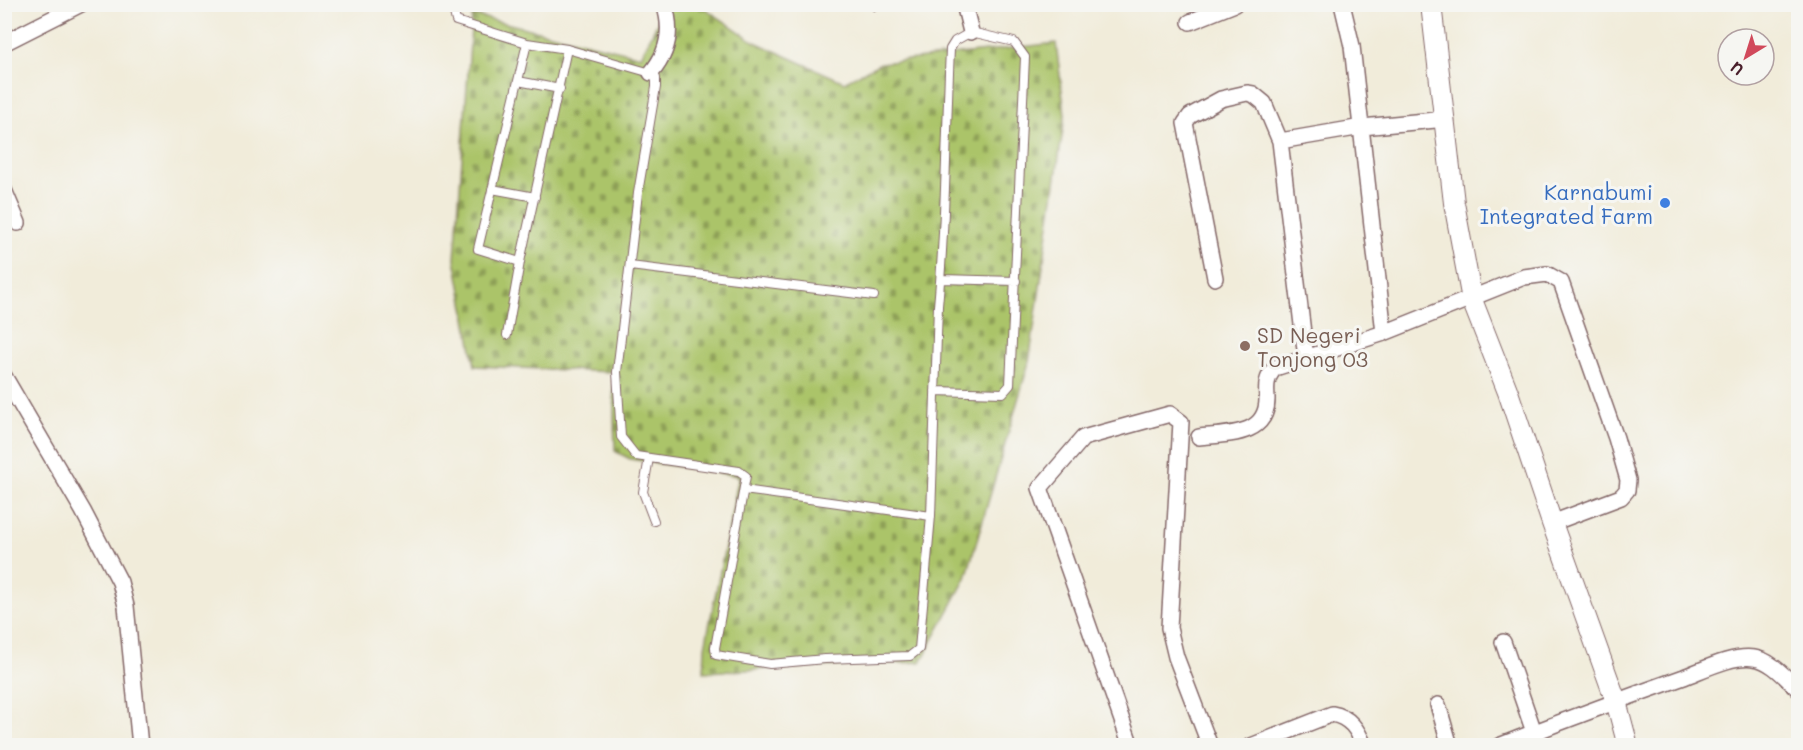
<svg xmlns="http://www.w3.org/2000/svg" width="1803" height="750" viewBox="0 0 1803 750" font-family="Mali,sans-serif">
  <style>
    .cemetery { fill: url(#cemetery-stones); stroke: #7a724a; stroke-width: 1.5 }
    .lines { fill: none; stroke-linecap: round; stroke-linejoin: round }
    .service-casing { stroke: #846768; stroke-width: 10 }
    .minor-casing { stroke: #846768; stroke-width: 18 }
    .tertiary-casing { stroke: #846768; stroke-width: 22 }
    .path { stroke: #846768; stroke-width: 2; stroke-dasharray: 4.5 4.5; stroke-linecap: butt }
    .service { stroke: #fff; stroke-width: 8 }
    .minor { stroke: #fff; stroke-width: 15 }
    .tertiary { stroke: #fff; stroke-width: 20 }
    .shop-dot { fill: #3f7fe0; stroke: #f6f6f2; stroke-width: 2 }
    .education-dot { fill: #8d6e63; stroke: #f6f6f2; stroke-width: 2 }
    .labels { text-anchor: middle; dominant-baseline: central; stroke-width: 6; stroke-linejoin: round; paint-order: stroke }
    .shop-label { font-size: 21px; fill: #366cbe; stroke: #f6f6f2; text-anchor: end }
    .education-label { font-size: 21px; fill: #785e54; stroke: #f6f6f2; text-anchor: start }
  </style>
  <defs>
    <pattern id="cemetery-stones" width="16" height="16" patternUnits="userSpaceOnUse" patternTransform="scale(1.5)"><rect width="16" height="16" fill="#abc469"/><path d="M2 7V4a2 2 0 0 1 4 0v3zM10 15v-3a2 2 0 0 1 4 0v3z" fill="#8d9f57"/></pattern>
  </defs>
  <rect width="100%" height="100%" fill="#f6f6f2"/>
  <filter id="ink" filterUnits="userSpaceOnUse"><feTurbulence type="fractalNoise" baseFrequency=".0167" numOctaves="2"/><feDisplacementMap in="SourceGraphic" scale="12" xChannelSelector="R" yChannelSelector="G"/><feConvolveMatrix kernelMatrix="1 2 1 2 8 2 1 2 1" color-interpolation-filters="sRGB"/></filter>
  <filter id="wash" filterUnits="userSpaceOnUse"><feTurbulence type="fractalNoise" baseFrequency=".008" numOctaves="4" result="noise"/><feDisplacementMap in="SourceGraphic" scale="24" xChannelSelector="R" yChannelSelector="G"/><feGaussianBlur stdDeviation="1.35" result="paint"/><feColorMatrix in="noise" values="0 0 0 0 0 0 0 0 0 0 0 0 0 0 0 0 0 1.4 0 .05"/><feComposite in="paint" operator="in"/></filter>
  <g filter="url(#wash)">
    <rect width="100%" height="100%" fill="#f1ecda"/>
    <path class="cemetery" d="M666 5H700L755 42 844 82 881 63 1056 43 1065 115 1029 362 966 578 921 662 704 672 705 647 739 476 630 459 615 451 613 372 475 366 455 259 472 15 641 56Z"/>
  </g>
  <g filter="url(#ink)">
    <g class="lines">
      <g class="service-casing">
        <path id="service" d="M452 4 456 21 527 43 567 49 651 73 656 78V87L638 193 617 372 621 437 636 456 739 471 746 476 715 648 716 655 770 664 825 659 910 656 919 649 931 516 938 306C946 221 946 135 950 49L955 41 971 32 1014 42 1025 57 1010 385 1003 393 935 391
          M518 81 560 89
          M492 189 535 197
          M520 262 478 249 527 43
          M630 266 874 296
          M941 279 1016 281
          M507 335 520 262 567 49
          M649 458 643 492 654 521
          M744 490 931 516"/>
      </g>
      <g class="minor-casing">
        <path id="minor" d="M964 4 971 32
          M1342 4 1352 46 1384 333
          M1190 22 1235 4
          M4 43 81 4
          M651 73C668 53 673 30 664 4
          M1280 141 1362 127 1446 119
          M4 190 18 223
          M1215 278 1185 123 1190 116 1221 99 1247 93 1253 94 1264 103 1280 141 1306 358
          M4 376 83 511 120 582 126 606 140 746
          M1199 437C1228 434 1268 436 1267 398 1266 385 1266 378 1275 368L1384 333 1524 277 1547 274 1561 282 1616 438 1628 480 1627 490 1621 497 1552 523
          M1503 642 1534 732
          M1438 705 1450 746
          M1131 746 1040 488 1083 438 1170 414 1181 422 1169 628 1176 657 1210 746
          M1251 746 1332 714C1350 717 1358 730 1364 746
          M1499 746C1560 722 1622 699 1684 677 1705 669 1732 655 1754 658 1771 660 1786 678 1798 689"/>
      </g>
      <g class="tertiary-casing">
        <path id="tertiary" d="M1431 4 1454 203 1472 300 1508 392 1552 523 1616 701 1628 746"/>
      </g>
      <path class="path" d="M873 11 885 4"/>
      <use href="#service" class="service"/>
      <use href="#minor" class="minor"/>
      <use href="#tertiary" class="tertiary"/>
    </g>
  </g>
  <circle class="shop-dot" cx="1665" cy="203" r="6"/>
  <circle class="education-dot" cx="1245" cy="346" r="6"/>
  <g class="labels">
    <g class="shop-label">
      <text x="1653" y="191">Karnabumi<tspan x="1653" dy="24">Integrated Farm</tspan></text>
    </g>
    <g class="education-label">
      <text x="1257" y="334">SD Negeri<tspan x="1257" dy="24">Tonjong 03</tspan></text>
    </g>
  </g>
  <rect width="1803" height="750" fill="none" stroke="#f6f6f2" stroke-width="24"/>
  <g transform="translate(1746 57) rotate(218)"><circle r="28" fill="#f6f6f2" stroke="#b1a0a2" stroke-width="1.5"/>
  <path d="M0-4.5L10 22L0 15L-10 22Z" fill="#d1495b"/>
  <text y="-9" font-size="16" font-weight="bold" text-anchor="middle" fill="#4a1f2b">U</text>
  </g>
</svg>
